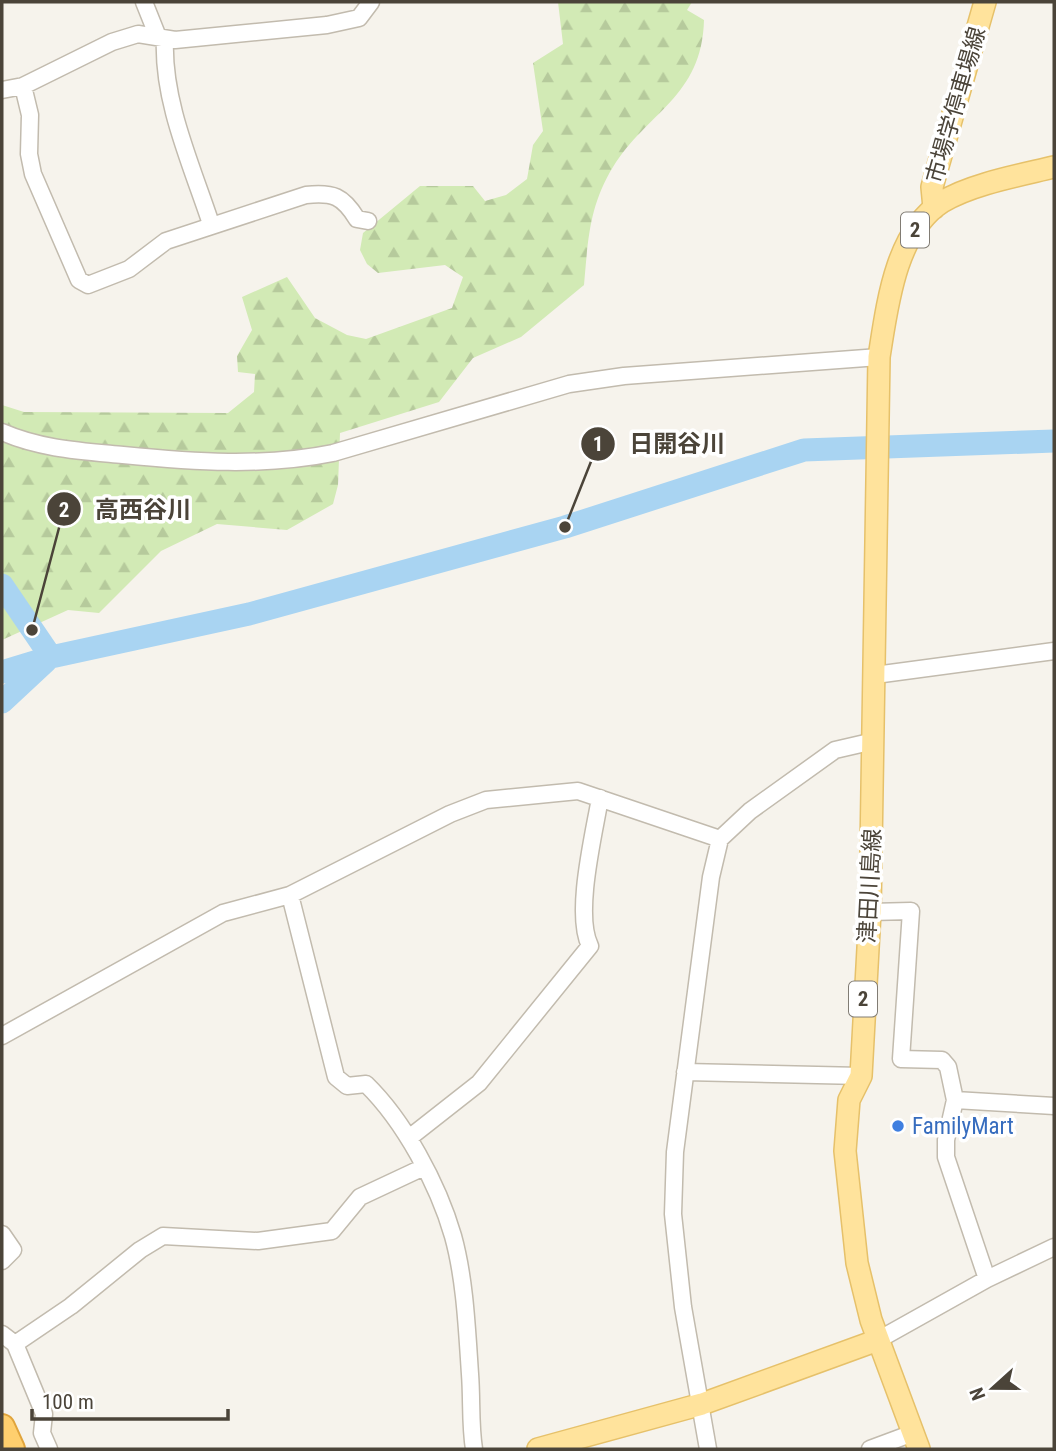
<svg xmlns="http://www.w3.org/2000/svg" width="1056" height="1451" viewBox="0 0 1056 1451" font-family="'Roboto Condensed','Noto Sans JP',sans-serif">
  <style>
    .forest { fill: url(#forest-firs) }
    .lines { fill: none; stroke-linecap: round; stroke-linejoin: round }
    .river { stroke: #a9d4f2; stroke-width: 23 }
    .minor-casing { stroke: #c2bbae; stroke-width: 19 }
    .major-casing { stroke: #e6c16a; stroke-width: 24 }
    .highway-casing { stroke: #e0a43c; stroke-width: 28 }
    .minor { stroke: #fff; stroke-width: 16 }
    .major { stroke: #ffe39c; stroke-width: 21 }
    .highway { stroke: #ffcf6e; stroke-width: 24 }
    .shop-dot { fill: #3f7fe0; stroke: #fff; stroke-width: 2.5 }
    .labels { text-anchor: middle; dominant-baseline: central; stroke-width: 7; stroke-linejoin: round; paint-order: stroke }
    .shield { fill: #fff; stroke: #817c74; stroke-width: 2 }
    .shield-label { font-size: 21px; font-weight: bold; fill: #4b4439 }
    .street-label { font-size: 23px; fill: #4b4439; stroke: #fff }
    .shop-label { font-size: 23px; fill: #366cbe; stroke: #fff; text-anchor: start }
    .leader { fill: none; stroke: #4b4439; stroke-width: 2.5 }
    .callout-dot { fill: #4b4439; stroke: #fff; stroke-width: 2.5 }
    .mark-label { font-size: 21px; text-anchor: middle; font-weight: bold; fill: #fff }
    .callout-label { font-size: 24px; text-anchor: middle; font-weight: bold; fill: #4b4439; stroke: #fff; stroke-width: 7; stroke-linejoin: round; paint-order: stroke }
  </style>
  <defs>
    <pattern id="forest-firs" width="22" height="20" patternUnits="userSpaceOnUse" patternTransform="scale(1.75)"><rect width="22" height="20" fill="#d2eab5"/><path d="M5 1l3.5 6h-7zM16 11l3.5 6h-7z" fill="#b6ca9c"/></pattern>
  </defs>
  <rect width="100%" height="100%" fill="#f6f3ec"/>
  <path class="forest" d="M558 2H692L687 10 704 20C702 97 647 112 613 167 589 206 588 241 584 285L521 337 473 358 439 402 340 433 338 485 333 504 287 530 217 524 161 551 99 613 68 610 2 640V405L24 412 228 413 254 392 255 374 238 372 237 356 252 330 242 297 287 277 315 318 347 335 366 339 452 308 463 277 445 265 378 273 367 264 360 250 363 233 420 186H473L485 201 506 195 527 179 533 145 543 131 533 63 563 44Z"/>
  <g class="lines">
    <path class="river" d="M2 585 51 657
      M2 672 51 657 249 614 565 527 804 450 1054 441
      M2 702 46 661"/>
    <g class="minor-casing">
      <path id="minor" d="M144 2 158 37
        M165 39C162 101 192 166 211 224
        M23 86 30 115 29 154 33 174 79 280 88 285 129 269 166 241 306 195C333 192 343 196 357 219L368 221
        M2 90 23 86 112 42 138 34 175 40 327 25 359 18 371 2
        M2 432C41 449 81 451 123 455 193 462 264 467 333 453L569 384 624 376 879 357
        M875 675 1054 651
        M290 895 336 1077 347 1086 366 1084C404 1121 438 1184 453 1236 465 1279 467 1330 470 1374 472 1400 470 1424 474 1449
        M870 912 911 911 901 1059 942 1060 948 1067 955 1100
        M2 1036 223 913 290 895 450 814 486 800 578 791 720 839
        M685 1072 861 1076
        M409 1138 479 1083 590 946C574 914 594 834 600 798
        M2 1234 13 1250 2 1261
        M987 1279 946 1157V1140L955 1100 1054 1106
        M2 1334 15 1344 44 1414 42 1433 49 1449
        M878 1340 987 1279 1054 1247
        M15 1344 71 1306 140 1250 163 1236 258 1241 332 1231 360 1197 424 1167
        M708 1449 683 1307 673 1214 675 1152 711 877 720 839 750 811 835 750 874 741
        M870 1449 913 1433"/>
    </g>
    <g class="major-casing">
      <path id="major" d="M934 208 932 187 985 2
        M538 1449 702 1404 878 1340
        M919 1449 871 1320 857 1263 845 1151 849 1100 861 1076 870 912 879 357C887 307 895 232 942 202 971 184 1021 175 1054 167"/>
    </g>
    <g class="highway-casing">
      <path id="highway" d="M2 1427 12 1449"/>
    </g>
    <use href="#minor" class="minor"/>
    <use href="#major" class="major"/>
    <use href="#highway" class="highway"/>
  </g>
  <circle class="shop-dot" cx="898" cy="1126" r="7"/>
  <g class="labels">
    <g class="shield">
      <rect x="901" y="212.5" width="28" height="35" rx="5"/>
      <rect x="849" y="981.5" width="28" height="35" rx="5"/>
    </g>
    <g class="shield-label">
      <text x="915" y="230">2</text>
      <text x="863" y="999">2</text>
    </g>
    <g class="street-label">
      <text transform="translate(956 105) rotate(-74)">市場学停車場線</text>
      <text transform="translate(870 886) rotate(-87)">津田川島線</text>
    </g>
    <g class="shop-label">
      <text x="912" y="1126">FamilyMart</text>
    </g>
  </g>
  <path class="leader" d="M565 527L598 444M32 630L64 509"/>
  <g class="callout-dot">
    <circle cx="565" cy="527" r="7"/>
    <circle cx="32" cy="630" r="7"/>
    <circle cx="598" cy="444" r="18"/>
    <circle cx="64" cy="509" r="18"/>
  </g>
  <g class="mark-label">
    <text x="598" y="451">1</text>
    <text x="64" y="517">2</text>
  </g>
  <g class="callout-label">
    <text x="677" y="452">日開谷川</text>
    <text x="143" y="518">高西谷川</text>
  </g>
  <rect width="1056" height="1451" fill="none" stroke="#4b4439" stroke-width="7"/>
  <g transform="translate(993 1388) rotate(249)" stroke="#ffffff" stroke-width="5" paint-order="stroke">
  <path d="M0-5L12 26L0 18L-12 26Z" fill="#4b4439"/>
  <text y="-10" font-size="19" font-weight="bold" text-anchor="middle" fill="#4b4439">N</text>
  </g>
  <path d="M32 1409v10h196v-10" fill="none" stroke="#4b4439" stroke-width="3.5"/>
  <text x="42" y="1409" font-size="21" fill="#4b4439" stroke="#ffffff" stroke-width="5" paint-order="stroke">100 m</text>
</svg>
